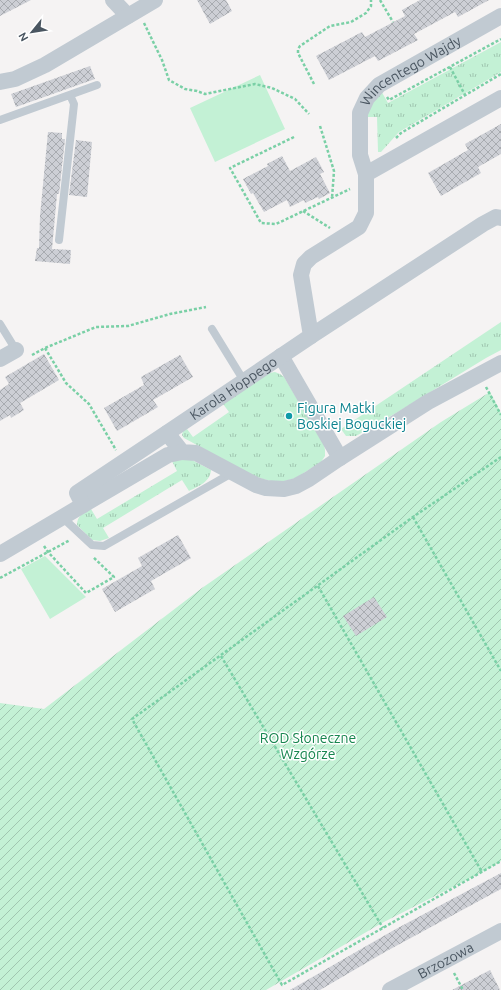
<svg xmlns="http://www.w3.org/2000/svg" width="501" height="990" viewBox="0 0 501 990" font-family="Ubuntu,sans-serif">
  <style>
    .grass { fill: url(#grass-tufts) }
    .park { fill: #c3f1d5 }
    .garden { fill: url(#garden-furrows) }
    .building { fill: url(#building-cross-hatch) }
    .lines { fill: none; stroke-linecap: round; stroke-linejoin: round }
    .path { stroke: #7ad0a6; stroke-width: 2.5; stroke-dasharray: 3 2; stroke-linecap: butt }
    .service { stroke: #c1cad2; stroke-width: 8 }
    .minor { stroke: #c1cad2; stroke-width: 16 }
    .culture-dot { fill: #0f9aa8; stroke: #fff; stroke-width: 1.5 }
    .labels { text-anchor: middle; dominant-baseline: central; stroke-width: 3; stroke-linejoin: round; paint-order: stroke }
    .street-label { font-size: 14px; fill: #4a5661; stroke: #fff }
    .culture-label { font-size: 14px; fill: #0d838f; stroke: #fff; text-anchor: start }
    .park-label { font-size: 14px; fill: #17864f; stroke: #fff }
  </style>
  <defs>
    <pattern id="grass-tufts" width="24" height="20" patternUnits="userSpaceOnUse"><rect width="24" height="20" fill="#c3f1d5"/><path d="M3 7l-1-3M5 7V3M7 7l1-3M15 17l-1-3M17 17v-4M19 17l1-3" fill="none" stroke="#a0c6b0"/></pattern>
    <pattern id="garden-furrows" width="10" height="10" patternUnits="userSpaceOnUse"><rect width="10" height="10" fill="#c3f1d5"/><path d="M-1 1l2-2M0 10L10 0M9 11l2-2" fill="none" stroke="#a0c6b0"/></pattern>
    <pattern id="building-cross-hatch" width="8" height="8" patternUnits="userSpaceOnUse"><rect width="8" height="8" fill="#cdcfd5"/><path d="M0 0l8 8M0 8l8-8" fill="none" stroke="#a8abb0"/></pattern>
  </defs>
  <rect width="100%" height="100%" fill="#f5f3f3"/>
  <path class="grass" d="M501 42V72L399 132 381 152H378L377 117H365L380 89 388 103Z
    M501 322V350L486 358 396 413 356 436H346L341 429Z
    M275 372 280 374 284 377 324 444 325 450V456L321 462 296 478 285 481H271L255 477 184 438 182 435 183 431 187 429 193 437 229 412 223 404 269 373Z
    M190 459 211 470C210 482 199 486 189 491L182 480 103 528 109 538 100 541 92 540 77 525C77 516 83 513 91 509L97 519 177 471 172 461Z"/>
  <path class="park" d="M260 75 285 129 215 162 190 108Z
    M45 556 86 597 50 619 21 569Z"/>
  <path class="garden" d="M490 392 501 413V861L482 872 382 923 266 990H0V703L44 709 202 588 441 422Z"/>
  <path class="building" d="M0 0H31L0 16Z
    M197 0H226L232 11 210 24Z
    M420 0H489L458 17 455 12 414 34 418 40 378 61 375 56 329 80 316 56 362 32 365 37 405 16 402 10Z
    M90 66 95 79 16 107 11 94Z
    M501 124V154L478 167 481 173 441 196 428 173 468 150 465 144Z
    M48 132 62 133V139H65L59 194H57L52 249 71 250 70 264 35 261 37 248H39L40 216Z
    M76 140 92 142 87 197 69 195Z
    M282 156 290 171 316 157 324 172 320 174 330 193 319 199 318 197 305 203 304 200 290 207 287 200 264 212 253 193 251 194 243 179 268 166 267 164Z
    M44 354 59 380 20 403 24 410 11 418 10 415 0 421V390L9 384 5 377Z
    M180 355 193 377 153 400 158 407 117 431 104 408 144 385 141 377Z
    M178 535 191 558 151 581 155 589 115 612 102 589 142 566 138 558Z
    M374 597 387 617 356 636 343 616Z
    M501 873V889L385 952 320 990H290L394 930Z
    M490 970 500 990H452Z"/>
  <g class="lines">
    <path class="path" d="M380 0 393 22
      M144 23 162 60 169 80 185 89 197 91 205 94 255 84 272 88 295 99 309 114
      M450 67 465 95
      M314 84 298 53V49L300 46 330 26 351 22 366 13 371 6V0
      M387 97 389 100 501 39
      M320 126 334 171 332 198
      M294 137 230 168 261 223 276 224 350 189
      M396 138 401 133 501 74
      M303 211 330 228
      M45 348 66 383 89 404 116 450
      M32 355 45 348 96 327 128 326 170 314 206 307
      M486 387 501 415
      M501 457 413 517 132 719 282 985 501 861
      M413 517 501 671
      M44 546 48 552 86 593 114 577 93 557
      M0 578 70 540
      M318 586 482 872
      M221 656 383 928
      M454 973 463 990"/>
    <path class="service" d="M0 120 97 85
      M59 240 74 104 70 95
      M0 324 16 350
      M212 329 244 381
      M62 517 92 545 104 546 232 473"/>
    <g class="minor">
      <path d="M113 0 128 16"/>
      <path d="M0 82 15 79 45 65 155 0"/>
      <path d="M366 174 501 98"/>
      <path d="M311 336 483 224 496 217 501 218"/>
      <path d="M281 356 340 458"/>
      <path d="M0 359 16 350"/>
      <path d="M167 433 182 452 196 453 256 485 266 488 284 489 296 486 309 479 340 458 428 402 501 363"/>
      <path d="M83 505 168 455 182 452"/>
      <path id="s1" d="M0 554 83 505 77 493 167 433 311 336 301 275 304 264 311 257 359 227 366 213V174L360 155V113L367 98 379 85 501 16"/>
      <path id="s2" d="M390 990 501 931"/>
    </g>
  </g>
  <circle class="culture-dot" cx="289" cy="416" r="4"/>
  <g class="labels">
    <g class="street-label">
      <text stroke="none"><textPath href="#s1" startOffset="716">Wincentego Wajdy</textPath></text>
      <text stroke="none"><textPath href="#s1" startOffset="298">Karola Hoppego</textPath></text>
      <text stroke="none"><textPath href="#s2" startOffset="63">Brzozowa</textPath></text>
    </g>
    <g class="culture-label">
      <text x="297" y="408">Figura Matki<tspan x="297" dy="16">Boskiej Boguckiej</tspan></text>
    </g>
    <g class="park-label">
      <text x="308" y="738">ROD Słoneczne<tspan x="308" dy="16">Wzgórze</tspan></text>
    </g>
  </g>
  <g transform="translate(32 32) rotate(240)" stroke="#ffffff" stroke-width="3" paint-order="stroke">
  <path d="M0-3L7 15L0 10L-7 15Z" fill="#4a5661"/>
  <text y="-6" font-size="11" font-weight="bold" text-anchor="middle" fill="#4a5661">N</text>
  </g>
</svg>
